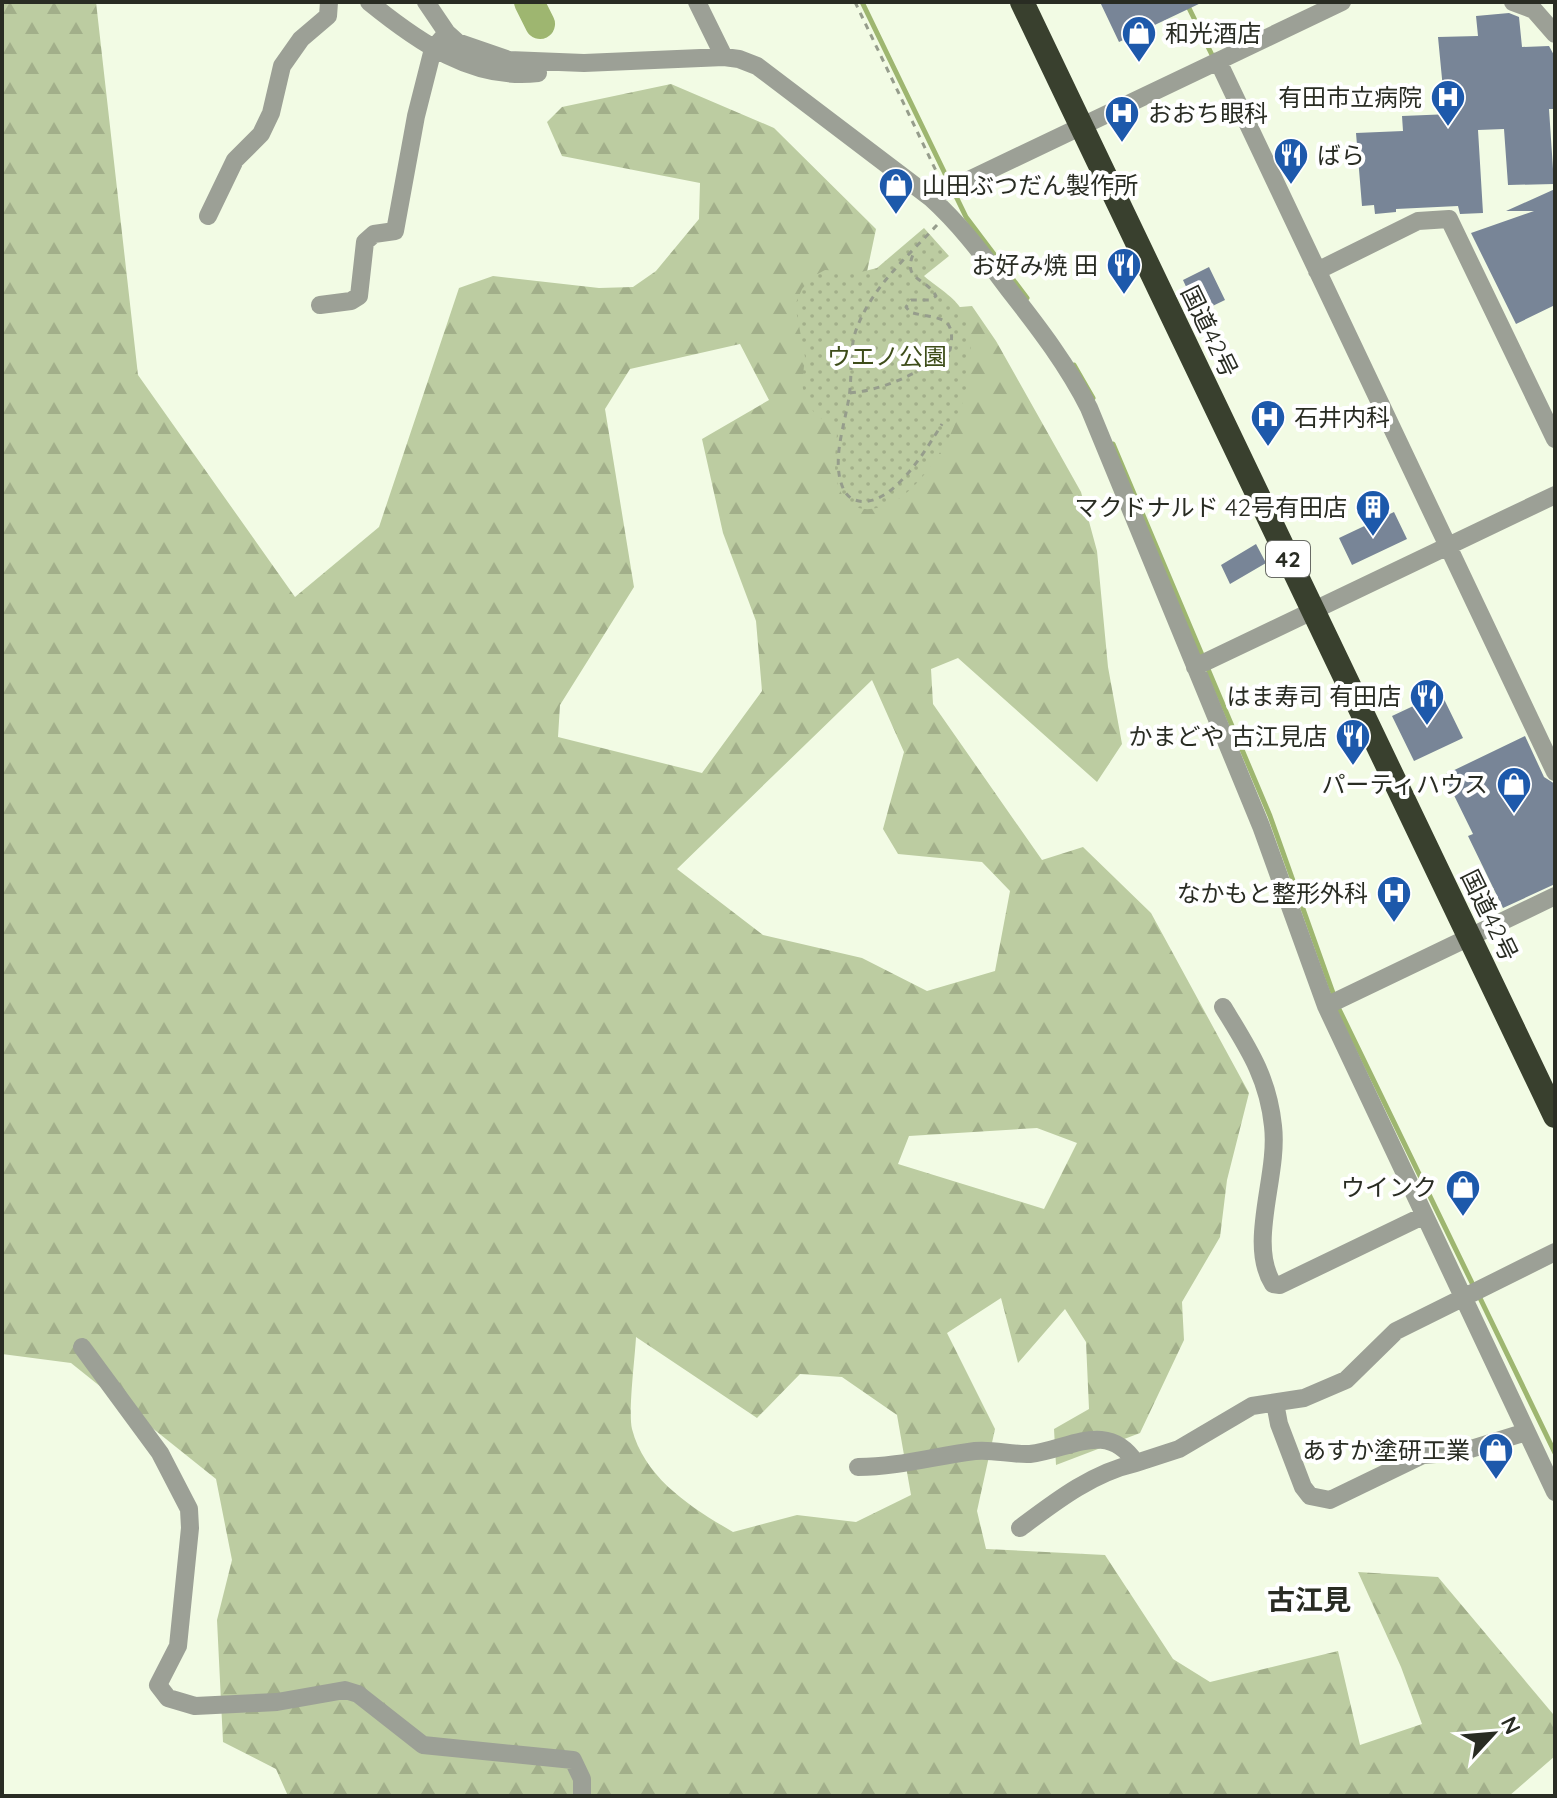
<svg xmlns="http://www.w3.org/2000/svg" width="1557" height="1798" viewBox="0 0 1557 1798" font-family="Quicksand,'Noto Sans JP',sans-serif">
  <style>
    .forest { fill: url(#forest-firs); fill-rule: evenodd }
    .park { fill: url(#park-dots) }
    .lines { fill: none; stroke-linecap: round; stroke-linejoin: round }
    .stream { stroke: #9eb670; stroke-width: 5 }
    .river { stroke: #9eb670; stroke-width: 30 }
    .building { fill: #788597 }
    .path { stroke: #969d8c; stroke-width: 3; stroke-dasharray: 6 6; stroke-linecap: butt }
    .street { stroke: #9ca096; stroke-width: 18 }
    .highway { stroke: #39402e; stroke-width: 24 }
    .labels { text-anchor: middle; dominant-baseline: central; stroke-width: 8; stroke-linejoin: round; paint-order: stroke }
    .shield { fill: #fff; stroke: #696b65; stroke-width: 2 }
    .shield-label { font-size: 22px; font-weight: bold; fill: #292c23 }
    .poi-label { font-size: 24px; fill: #292c23; stroke: #fff; text-anchor: end }
    .street-label { font-size: 24px; fill: #292c23; stroke: #fff }
    .park-label { font-size: 24px; fill: #3e4d1a; stroke: #fff }
    .quarter-label { font-size: 28px; font-weight: bold; fill: #292c23; stroke: #fff }
  </style>
  <defs>
    <pattern id="forest-firs" width="22" height="20" patternUnits="userSpaceOnUse" patternTransform="scale(2)"><rect width="22" height="20" fill="#bccca1"/><path d="M5 1l3.5 6h-7zM16 11l3.5 6h-7z" fill="#a2af8a"/></pattern>
    <pattern id="park-dots" width="8" height="8" patternUnits="userSpaceOnUse" patternTransform="scale(2)"><rect width="8" height="8" fill="#bccca1"/><path d="M2 2h.1M6 6h.1" fill="none" stroke="#a2af8a" stroke-width="1.8" stroke-linecap="round"/></pattern>
  </defs>
  <rect width="100%" height="100%" fill="#f2fbe4"/>
  <path class="forest" d="M2 2H96L138 375 295 597 379 527 459 288 493 276 599 288 633 287 656 271 699 219 700 183 562 156 547 122 562 107 671 84 774 128 876 229 864 286 937 309 972 306 996 341 1081 492 1097 551 1108 667 1122 744 1097 782 958 658 931 669 933 704 1042 860 1083 847 1151 913 1249 1093 1227 1180 1220 1237 1182 1302 1184 1340 1140 1433 1056 1465 1054 1429 1089 1409 1086 1342 1065 1309 1018 1363 1001 1298 947 1333 995 1429 977 1511 986 1549 1105 1555 1173 1659 1210 1682 1338 1651 1360 1745 1422 1724 1401 1667 1358 1572 1438 1577 1553 1714 1555 1756 1509 1796H288L276 1769 223 1742 217 1620 232 1560 216 1479 71 1363 2 1354ZM740 344 769 400 702 439 723 533 756 621 762 691 702 773 558 737 560 705 634 587 605 409 630 369ZM872 680 904 752 883 829 898 854 982 862 1010 891 995 971 927 991 862 958 763 935 677 869ZM1037 1128 1077 1143 1044 1209 898 1164 909 1136ZM636 1337 757 1418 800 1374 842 1377 897 1415 911 1495 856 1522 797 1515 733 1532C692 1508 645 1479 632 1429 628 1413 635 1357 636 1337Z"/>
  <path class="park" d="M924 228 949 256 924 276C939 289 958 298 966 318 978 349 965 409 949 437 938 457 922 481 904 495 883 511 850 519 839 488 832 471 836 451 837 433L813 411 805 398 802 384 805 357 795 305 802 289 812 277 825 270 861 272 877 268Z"/>
  <g class="lines">
    <path class="stream" d="M862 2 966 217 1027 298
      M1186 2 1214 59
      M1074 365 1093 398
      M1113 444 1270 816 1338 1007 1474 1287
      M1479 1296 1555 1453"/>
    <path class="river" d="M529 2 540 24"/>
  </g>
  <path class="building" d="M1100 2H1203L1119 42Z
    M1509 13 1519 17 1522 47 1549 46 1555 57V109H1549L1554 184 1508 185 1504 129 1478 130 1483 213 1460 214 1458 206 1396 209V212L1375 214 1374 205 1362 206 1356 133 1403 131 1402 116 1451 114 1448 89H1443L1438 37 1478 36 1476 16Z
    M1555 189V305L1516 324 1471 233 1534 211H1506Z
    M1209 267 1225 300 1198 313 1183 280Z
    M1394 512 1407 539 1352 565 1339 538Z
    M1256 544 1266 563 1230 584 1221 565Z
    M1441 693 1463 738 1414 761 1392 716Z
    M1525 736 1544 777 1555 784V884L1503 908 1468 836 1473 834 1444 775Z"/>
  <g class="lines">
    <path class="path" d="M855 2 938 175
      M937 225C908 256 875 284 858 325 848 348 853 373 849 397 845 424 831 461 843 488 845 493 849 498 855 500 890 512 927 448 942 424
      M850 393C884 390 922 372 950 350 958 312 934 320 910 312L906 307 911 300H930L936 296C925 276 900 281 915 250"/>
    <path class="street" d="M369 2C417 41 473 81 538 73
      M426 2 447 33 457 42 509 60 584 63 724 57 739 59 757 66 931 198C962 226 985 258 1010 291 1039 328 1068 366 1089 408L1261 826 1326 1006 1555 1492
      M697 2 724 57
      M1513 2 1534 10 1555 34
      M1218 61 1555 772
      M931 198 1342 2
      M208 216 235 160 261 134 271 113 282 66 301 39 328 16 329 2
      M1317 271 1418 221 1449 219 1555 439
      M320 305 351 301 359 296 365 242 374 234 395 231 416 116 433 49 447 33
      M1195 667 1555 495
      M1326 1006 1555 896
      M1223 1007C1248 1048 1268 1077 1273 1126 1279 1176 1247 1243 1273 1284L1280 1285 1423 1216
      M82 1347 160 1453 189 1509 190 1528 178 1646 158 1685 168 1698 195 1706 277 1702 345 1690 358 1694 423 1745 573 1760 582 1779V1796
      M1275 1403 1279 1424 1303 1487 1310 1496 1330 1500 1423 1455 1461 1452 1526 1432
      M858 1467C898 1467 935 1456 975 1451 993 1449 1012 1455 1030 1454 1069 1450 1107 1419 1136 1463L1179 1449 1252 1406 1304 1398 1346 1380 1396 1331 1555 1252
      M1020 1528C1056 1501 1092 1473 1136 1463"/>
    <path class="highway" d="M1022 2 1555 1116"/>
  </g>
  <defs>
    <g id="shop-pin" transform="scale(1.8)"><path d="M0 17L-7.5 6A9.5 9.5 0 1 1 7.5 6Z" fill="#1d59ab" stroke="#fff"/><path d="M-5-2.5h2.3a2.7 3.5 0 0 1 5.4 0H5L5.5 6h-11ZM-1.5-2.5h3a1.5 2.3 0 0 0-3 0Z" fill="#fff"/></g>
    <g id="hospital-pin" transform="scale(1.8)"><path d="M0 17L-7.5 6A9.5 9.5 0 1 1 7.5 6Z" fill="#1d59ab" stroke="#fff"/><path d="M-5-5h3v3.5h4V-5h3V5h-3V1.5h-4V5h-3Z" fill="#fff"/></g>
    <g id="restaurant-pin" transform="scale(1.8)"><path d="M0 17L-7.5 6A9.5 9.5 0 1 1 7.5 6Z" fill="#1d59ab" stroke="#fff"/><path d="M-5-6h1v4h1v-4h1v4h1v-4h1v5L-1.5 .5V6h-2V.5L-5-1ZM5-6V6H3V1.5H1.5Q1.5-4 5-6Z" fill="#fff"/></g>
    <g id="building-pin" transform="scale(1.8)"><path d="M0 17L-7.5 6A9.5 9.5 0 1 1 7.5 6Z" fill="#1d59ab" stroke="#fff"/><path d="M-4-6H4V6H1V3H-1V6H-4ZM-2.5-4.3h1.7v1.8h-1.7ZM.8-4.3h1.7v1.8H.8ZM-2.5-1h1.7V.8h-1.7ZM.8-1h1.7V.8H.8Z" fill="#fff"/></g>
  </defs>
  <g fill-rule="evenodd">
    <use href="#shop-pin" x="1139" y="33"/>
    <use href="#hospital-pin" x="1448" y="97"/>
    <use href="#hospital-pin" x="1122" y="113"/>
    <use href="#restaurant-pin" x="1291" y="155"/>
    <use href="#shop-pin" x="896" y="185"/>
    <use href="#restaurant-pin" x="1124" y="265"/>
    <use href="#hospital-pin" x="1268" y="417"/>
    <use href="#building-pin" x="1373" y="507"/>
    <use href="#restaurant-pin" x="1427" y="696"/>
    <use href="#restaurant-pin" x="1353" y="736"/>
    <use href="#shop-pin" x="1514" y="784"/>
    <use href="#hospital-pin" x="1394" y="893"/>
    <use href="#shop-pin" x="1463" y="1187"/>
    <use href="#shop-pin" x="1496" y="1450"/>
  </g>
  <g class="labels">
    <rect class="shield" x="1266" y="541" width="44" height="36" rx="6"/>
    <g class="shield-label">
      <text x="1288" y="559">42</text>
    </g>
    <g class="poi-label">
      <text x="1165" y="33" text-anchor="start">和光酒店</text>
      <text x="1422" y="97">有田市立病院</text>
      <text x="1148" y="113" text-anchor="start">おおち眼科</text>
      <text x="1317" y="155" text-anchor="start">ばら</text>
      <text x="922" y="185" text-anchor="start">山田ぶつだん製作所</text>
      <text x="1098" y="265">お好み焼 田</text>
      <text x="1294" y="417" text-anchor="start">石井内科</text>
      <text x="1347" y="507">マクドナルド 42号有田店</text>
      <text x="1401" y="696">はま寿司 有田店</text>
      <text x="1327" y="736">かまどや 古江見店</text>
      <text x="1488" y="784">パーティハウス</text>
      <text x="1368" y="893">なかもと整形外科</text>
      <text x="1437" y="1187">ウインク</text>
      <text x="1470" y="1450">あすか塗研工業</text>
    </g>
    <g class="street-label">
      <text transform="translate(1210 331) rotate(64)">国道42号</text>
      <text transform="translate(1490 915) rotate(64)">国道42号</text>
    </g>
    <g class="park-label">
      <text x="887" y="356">ウエノ公園</text>
    </g>
    <g class="quarter-label">
      <text x="1309" y="1599">古江見</text>
    </g>
  </g>
  <rect width="1557" height="1798" fill="none" stroke="#292c23" stroke-width="8"/>
  <g transform="translate(1493 1734) rotate(64)" stroke="#ffffff" stroke-width="6" paint-order="stroke">
  <path d="M0-6L14 30L0 20L-14 30Z" fill="#292c23"/>
  <text y="-12" font-size="22" font-weight="bold" text-anchor="middle" fill="#292c23">N</text>
  </g>
</svg>
